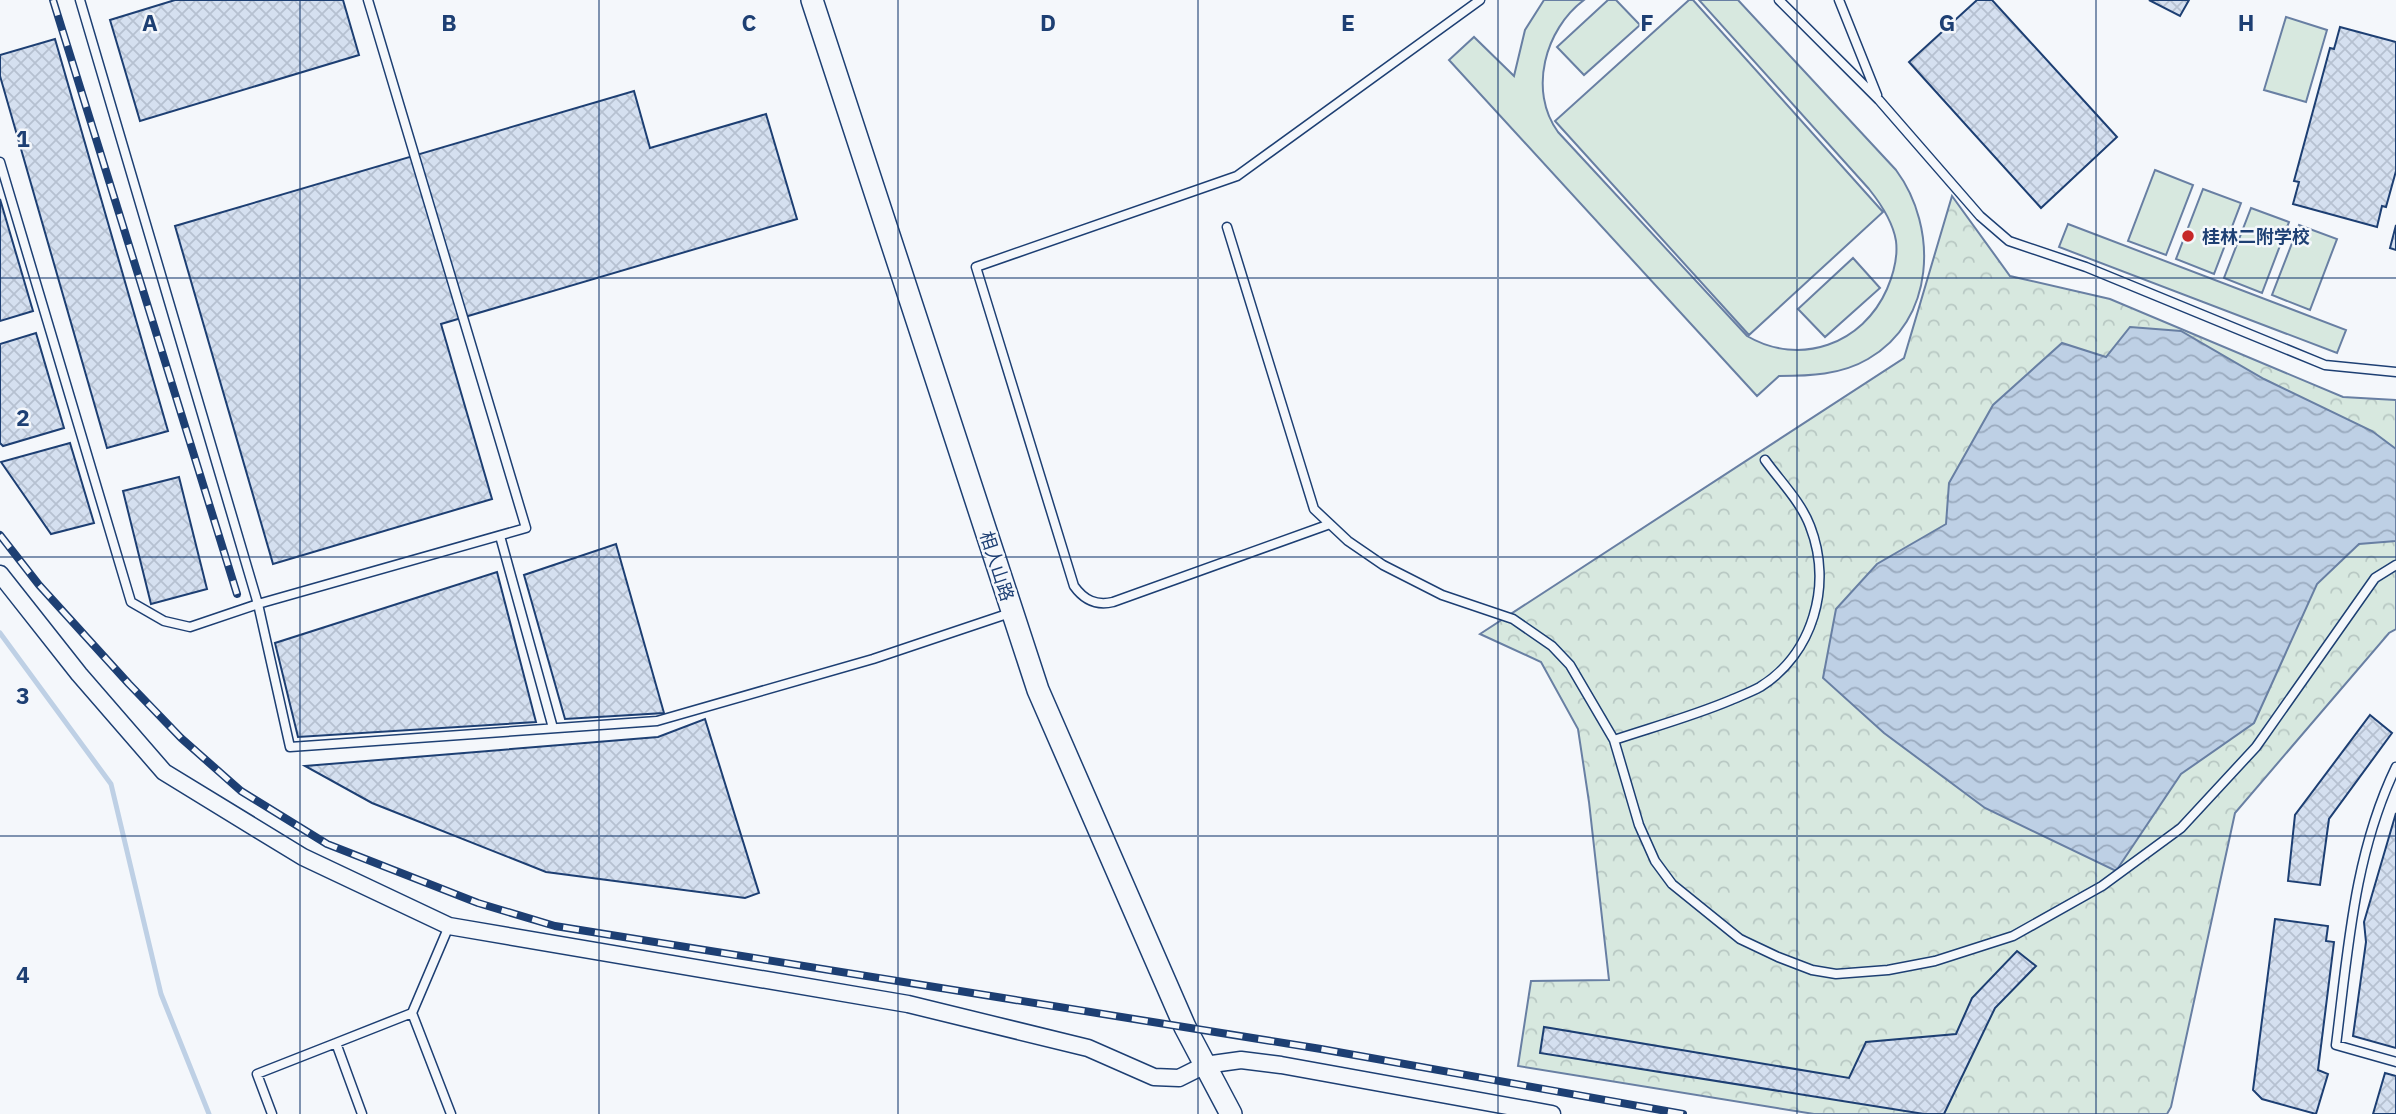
<svg xmlns="http://www.w3.org/2000/svg" width="2396" height="1114" viewBox="0 0 2396 1114" font-family="'IBM Plex Sans','Noto Sans SC',sans-serif">
  <style>
    .forest { fill: url(#forest-crowns); stroke: #687fa3; stroke-width: 2 }
    .pitch { fill: #d7e8df; stroke: #687fa3; stroke-width: 2 }
    .water { fill: url(#water-waves); stroke: #687fa3; stroke-width: 2 }
    .lines { fill: none; stroke-linecap: round; stroke-linejoin: round }
    .stream { stroke: #bed0e5; stroke-width: 5 }
    .building { fill: url(#building-cross-hatch); stroke: #1d3f73; stroke-width: 2 }
    .service-casing { stroke: #1d3f73; stroke-width: 11 }
    .minor-casing { stroke: #1d3f73; stroke-width: 19 }
    .tertiary-casing { stroke: #1d3f73; stroke-width: 24 }
    .service { stroke: #f4f7fb; stroke-width: 8 }
    .minor { stroke: #f4f7fb; stroke-width: 16 }
    .tertiary { stroke: #f4f7fb; stroke-width: 21 }
    .rail-casing { stroke: #1d3f73; stroke-width: 8 }
    .rail { stroke: #f4f7fb; stroke-width: 5; stroke-dasharray: 16; stroke-linecap: butt }
    .grid { fill: none; stroke: #1d3f73; stroke-width: 2; stroke-opacity: 0.55 }
    .poi-dot { fill: #c62828; stroke: #f4f7fb; stroke-width: 2.5 }
    .labels { text-anchor: middle; dominant-baseline: central; stroke-width: 5; stroke-linejoin: round; paint-order: stroke }
    .poi-label { font-size: 18px; font-weight: bold; fill: #1d3f73; stroke: #f4f7fb; text-anchor: start }
    .street-label { font-size: 18px; fill: #1d3f73; stroke: #f4f7fb }
    .grid-label { font-size: 23px; text-anchor: middle; font-weight: bold; fill: #1d3f73; stroke: #f4f7fb; stroke-width: 5; stroke-linejoin: round; paint-order: stroke }
  </style>
  <defs>
    <pattern id="forest-crowns" width="20" height="18" patternUnits="userSpaceOnUse" patternTransform="scale(1.75)"><rect width="20" height="18" fill="#d7e8df"/><path d="M2 6a3 3 0 1 1 6 0M12 15a3 3 0 1 1 6 0" fill="none" stroke="#b8c8c3"/></pattern>
    <pattern id="water-waves" width="16" height="10" patternUnits="userSpaceOnUse" patternTransform="scale(1.75)"><rect width="16" height="10" fill="#bed0e5"/><path d="M0 5q4-4 8 0t8 0" fill="none" stroke="#9aaabe"/></pattern>
    <pattern id="building-cross-hatch" width="8" height="8" patternUnits="userSpaceOnUse" patternTransform="scale(1.75)"><rect width="8" height="8" fill="#d5e0f0"/><path d="M0 0l8 8M0 8l8-8" fill="none" stroke="#b6c1d1"/></pattern>
  </defs>
  <rect width="100%" height="100%" fill="#f4f7fb"/>
  <path class="forest" d="M1952 196 2010 276 2110 299 2343 397 2396 400V629L2389 633 2235 813 2171 1107 2167 1114H1814L1518 1066 1531 981 1609 980 1589 802 1578 729 1541 662 1480 634 1904 358Z"/>
  <path class="pitch" d="M1544 0H1584C1545 29 1528 91 1558 132L1747 336C1800 367 1863 344 1887 289 1893 275 1898 257 1896 241 1893 222 1881 204 1869 189L1699 0H1738L1896 170C1939 228 1935 321 1868 359 1841 375 1809 376 1779 376L1757 396 1449 60 1474 37 1514 76 1525 30Z
    M1608 0H1616L1640 25 1584 75 1557 47Z
    M1689 0H1693L1883 212 1749 335 1555 121Z
    M2286 17 2327 30 2306 102 2264 90Z
    M2155 170 2193 185 2166 255 2128 241Z
    M2203 189 2241 203 2214 274 2176 259Z
    M2251 208 2289 222 2262 293 2224 278Z
    M2068 224 2346 330 2337 353 2059 247Z
    M2299 225 2337 239 2310 310 2272 295Z
    M1853 258 1880 288 1825 337 1798 309Z"/>
  <path class="water" d="M2130 327 2181 331 2264 379 2372 431 2396 449V541L2359 544 2317 584 2254 723 2181 774 2116 871 1985 808 1884 733 1823 678 1836 609 1877 564 1946 524 1949 483 1993 405 2062 343 2106 357Z"/>
  <g class="lines">
    <path class="stream" d="M0 633 111 784 161 994 209 1114"/>
  </g>
  <path class="building" d="M175 0H343L359 55 140 121 110 20Z
    M1977 0H1992L2117 137 2041 208 1909 62Z
    M2149 0H2189L2180 16Z
    M2340 27 2396 42V171L2386 207 2382 206 2377 227 2293 204 2299 182 2294 181 2330 48 2334 49Z
    M55 39 168 431 107 448 0 76V55Z
    M634 91 650 148 766 114 797 219 441 324 492 499 273 564 175 226Z
    M0 199 33 311 0 321Z
    M2396 225V250L2390 248Z
    M36 333 64 428 3 446 0 443V344Z
    M70 443 94 523 51 534 1 462Z
    M179 477 207 589 151 604 123 491Z
    M616 544 664 713 565 719 524 575Z
    M497 572 536 722 298 737 275 643Z
    M2370 715 2392 733 2329 819 2320 885 2288 881 2295 815Z
    M705 719 759 893 745 898 546 872 372 803 305 766 658 737Z
    M2396 813V1048L2353 1036 2366 942 2364 922Z
    M2275 919 2328 926 2326 941 2334 942 2318 1070 2328 1074 2316 1114 2262 1099 2253 1090Z
    M2017 951 2036 966 1995 1008 1944 1114H1924L1540 1053 1544 1027 1849 1078 1866 1042 1956 1034 1972 998Z
    M2385 1073 2396 1076V1114H2373Z"/>
  <g class="lines">
    <g class="service-casing">
      <path id="service" d="M80 0 258 604 290 747 657 721 873 659 1013 612
        M1779 0 1879 100 1980 216 2009 241 2086 267 2325 365 2396 372
        M1839 0 1877 95
        M0 162 131 602 164 621 190 627 258 604 526 528 368 0
        M1227 227 1314 509 1348 541 1383 565 1442 595 1513 619 1552 646 1570 665 1614 740 1639 825 1655 861 1672 884 1740 939 1778 957 1812 970 1836 974 1888 970 1935 961 2013 936 2102 886 2181 828 2256 747 2375 578 2396 565
        M1330 524 1113 602C1096 606 1084 600 1074 586L976 267 1237 176 1480 0
        M500 536 553 728
        M1614 740C1653 727 1693 716 1731 700 1740 696 1751 692 1760 687 1813 654 1833 585 1810 526 1801 502 1780 481 1765 460
        M2396 767C2354 854 2348 950 2336 1045L2396 1062
        M449 926 412 1013 451 1114
        M272 1114 257 1074 336 1043
        M362 1114 336 1043 412 1013"/>
    </g>
    <g class="minor-casing">
      <path id="minor" d="M0 574 79 674 164 772 303 857 449 926 908 1004 1088 1048 1154 1077 1179 1078 1205 1065 1241 1060 1281 1065 1552 1114"/>
    </g>
    <g class="tertiary-casing">
      <path id="tertiary" d="M812 0 1038 690 1185 1027 1231 1114"/>
    </g>
    <use href="#service" class="service"/>
    <use href="#minor" class="minor"/>
    <use href="#tertiary" class="tertiary"/>
    <g class="rail-casing">
      <path id="rail" d="M53 0 237 594
        M0 535 39 585 129 684 181 738 241 791 327 844 478 903 555 926 1321 1049 1683 1114"/>
    </g>
    <use href="#rail" class="rail"/>
  </g>
  <path class="grid" d="M300 0V1114M599 0V1114M898 0V1114M1198 0V1114M1498 0V1114M1797 0V1114M2096 0V1114M0 278H2396M0 557H2396M0 836H2396"/>
  <circle class="poi-dot" cx="2188" cy="236" r="7"/>
  <g class="labels">
    <g class="poi-label">
      <text x="2202" y="236">桂林二附学校</text>
    </g>
    <g class="street-label">
      <text transform="translate(997 566) rotate(72)">相人山路</text>
    </g>
  </g>
  <g class="grid-label">
    <text x="150" y="31">A</text>
    <text x="449" y="31">B</text>
    <text x="749" y="31">C</text>
    <text x="1048" y="31">D</text>
    <text x="1348" y="31">E</text>
    <text x="1647" y="31">F</text>
    <text x="1947" y="31">G</text>
    <text x="2246" y="31">H</text>
    <text x="23" y="147">1</text>
    <text x="23" y="426">2</text>
    <text x="23" y="704">3</text>
    <text x="23" y="983">4</text>
  </g>
</svg>
